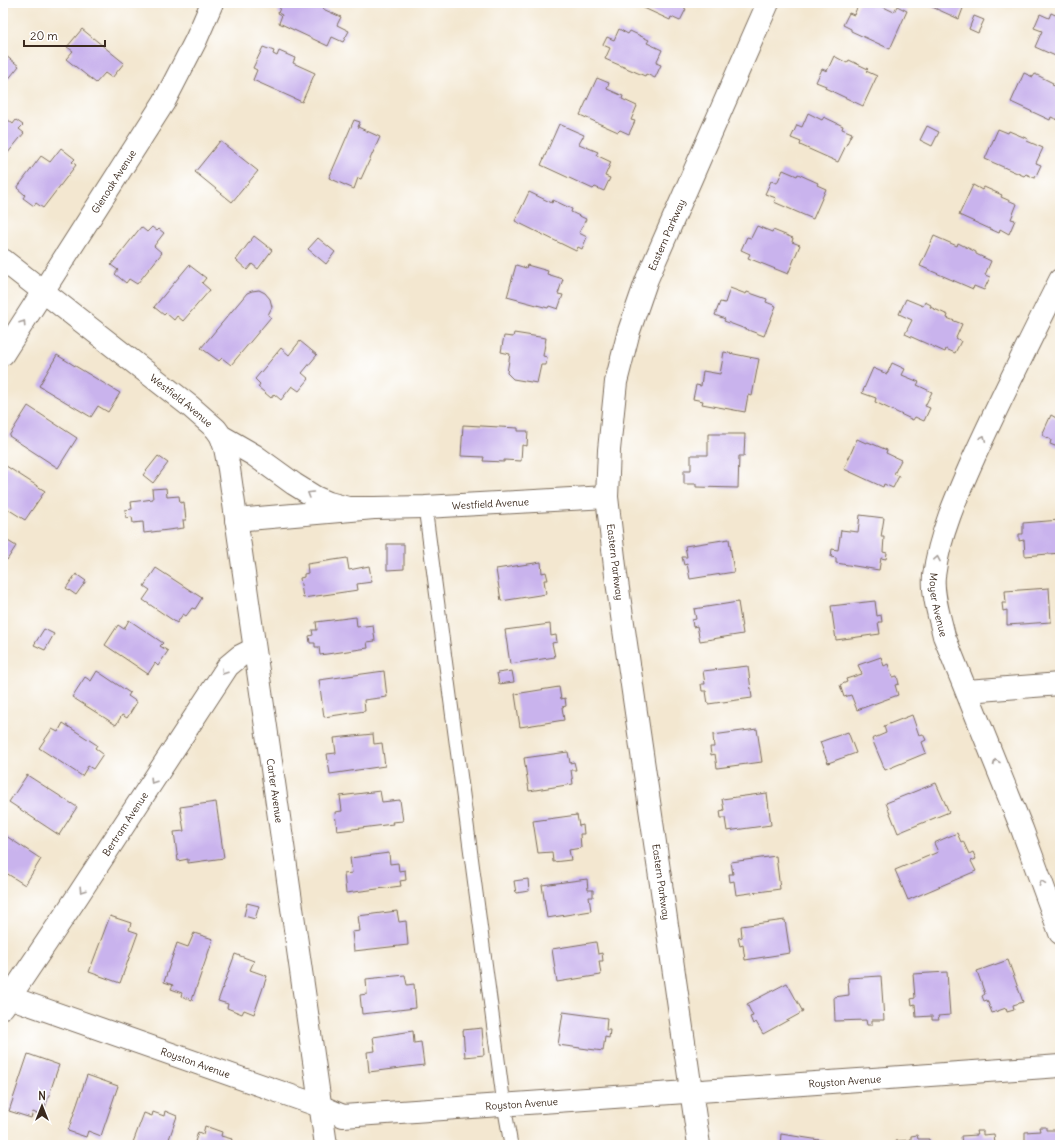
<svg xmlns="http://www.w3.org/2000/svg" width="1063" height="1148" viewBox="0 0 1063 1148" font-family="Delius,sans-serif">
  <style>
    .building { fill: #c9b3ed }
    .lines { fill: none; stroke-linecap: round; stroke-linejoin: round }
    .lane-casing { stroke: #7b6c5c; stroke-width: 15 }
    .street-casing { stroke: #7b6c5c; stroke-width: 24 }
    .lane { stroke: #fff; stroke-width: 13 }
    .street { stroke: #fff; stroke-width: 22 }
    .oneway { stroke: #a79f9a }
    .labels { text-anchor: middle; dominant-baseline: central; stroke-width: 3.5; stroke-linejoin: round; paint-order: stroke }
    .street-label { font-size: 10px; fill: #3b2a1e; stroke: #fff }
  </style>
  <rect width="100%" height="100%" fill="#fff"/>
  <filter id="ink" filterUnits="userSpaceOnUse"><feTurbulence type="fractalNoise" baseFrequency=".025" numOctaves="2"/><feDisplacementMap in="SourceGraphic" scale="8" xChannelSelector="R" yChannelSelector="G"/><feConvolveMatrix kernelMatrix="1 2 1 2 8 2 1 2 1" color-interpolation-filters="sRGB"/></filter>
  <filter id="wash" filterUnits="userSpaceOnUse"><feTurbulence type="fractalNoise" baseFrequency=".012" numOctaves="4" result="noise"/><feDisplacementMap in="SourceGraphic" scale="16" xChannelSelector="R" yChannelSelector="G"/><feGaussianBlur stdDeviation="0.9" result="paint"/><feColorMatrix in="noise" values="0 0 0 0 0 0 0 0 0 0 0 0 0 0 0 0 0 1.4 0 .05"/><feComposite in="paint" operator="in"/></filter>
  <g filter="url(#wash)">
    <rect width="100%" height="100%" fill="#f3e7d0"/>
    <g id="blocks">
      <path class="building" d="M282 3H326L323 9 341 17 337 25 349 31 343 42 332 37 328 46 279 23 282 15 278 13Z
        M633 3H683L681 6 686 9 680 21 671 17 670 20Z
        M859 3H866L873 6 875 3 894 12 897 6 907 11 890 49 851 31V29L843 25 849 13 854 15Z
        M932 3H965L959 19 930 6Z
        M1051 13 1060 17V58L1035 47 1042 31 1034 28 1040 14 1049 18Z
        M974 16 984 20 978 33 969 29Z
        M82 29 124 63 112 78 105 73 96 83 66 59 73 51 67 47Z
        M619 29 628 34 630 31 649 40 647 43 662 50 656 63 661 65 655 78 646 74 645 76 605 59 610 48 603 45 607 37 614 40Z
        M263 47 274 51 273 54 277 56 279 51 295 58 293 63 315 73 302 102 253 80 257 70 253 68Z
        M6 56 19 66 3 86V60Z
        M834 56 847 63 849 60 868 69 866 71 877 76 863 106 825 88 826 86 816 82 822 69 827 71Z
        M1024 73 1033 77 1035 74 1053 83 1052 85 1060 88V121L1051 117 1050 120 1011 102Z
        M597 78 609 83 607 89 623 96 622 99 637 106 631 120 635 121 629 134 620 130 618 132 580 115Z
        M808 113 822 120 824 117 843 126 842 129 852 133 838 162 800 145 801 142 791 138 797 125 802 127Z
        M7 119 13 124 16 120 23 125 19 129 24 133 3 159V124Z
        M354 120 360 122 358 127 380 137 361 179 358 178 354 189 329 178Z
        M559 124 584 135 579 144 598 152 596 155 611 162 605 176 610 178 604 191 595 187 593 189 541 165Z
        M927 126 939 132 932 146 920 140Z
        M998 129 1008 133 1009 131 1028 139 1027 141 1043 148 1036 163 1041 165 1035 178 1026 174 1024 176 985 159Z
        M220 141 258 171 232 202 195 172Z
        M61 148 75 159 72 162 76 165 43 208 36 203 34 206 23 198 25 195 17 188 41 156 50 162Z
        M783 170 797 176 798 174 818 183 817 185 826 189 813 219 774 202 776 198 765 194 771 181 777 183Z
        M973 185 982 190 984 187 1002 195 1001 197 1017 204 1011 219 1015 220 1009 234 1000 229 999 233 959 215Z
        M529 192 552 203 553 200 572 209 571 212 586 219 579 233 587 237 582 249 578 247 576 251 515 221Z
        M757 226 772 232 773 230 793 238 792 242 800 245 788 274 748 258 750 254 741 250 747 237 751 238Z
        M141 227 147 232 152 227 157 231 159 229 164 233 154 246 162 253 137 284 129 279 126 283 115 274 118 270 111 265Z
        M254 236 272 250 258 269 252 264 247 270 236 260Z
        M934 236 957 246 958 243 976 252V254L991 261 985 275 990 277 984 290 974 286 973 289 920 266Z
        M318 238 335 252 326 264 308 249Z
        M189 265 206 278 202 283 210 290 183 321 177 316 174 320 166 313 164 315 154 307Z
        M516 265 526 268 527 265 548 271 547 274 563 279 558 294 563 295 558 309 549 306 548 308 507 297Z
        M730 288 746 294 747 292 767 299 766 302 776 306 764 336 724 321 725 319 715 315 720 302 725 303Z
        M259 290 265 293 270 299 272 307 268 315 271 317 231 365 222 358 219 361 201 348 247 293 252 291Z
        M906 299 923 306 925 302 931 305 930 307 948 315 947 318 962 324 956 338 961 341 955 353 946 349 945 352 905 334 912 320 899 314Z
        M514 333 546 338 543 356 547 357 546 365H541L537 383 513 379 507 373 510 354 501 352 504 336 513 337Z
        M300 341 317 355 302 373 309 379 299 391 292 386 281 400 274 394 271 398 258 387 260 384 255 379 281 348 289 355Z
        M724 352 759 359 752 396 748 395 745 412 702 404 703 401 693 399 696 385 701 386 703 371 720 374Z
        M57 355 120 393 108 412 98 406 91 417 39 386Z
        M892 363 905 369 902 375 919 382 917 385 932 392 925 406 930 408 924 421 915 417 913 420 875 402 876 398 862 393 873 368 887 374Z
        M28 406 77 438 58 468 9 436Z
        M1060 414V448L1050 444 1051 440 1042 435 1051 415 1058 419Z
        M463 425 518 428V431H528L527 446 522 445 521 461 504 460V462L483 461 484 457 461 456Z
        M708 434H745L744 456H739L738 488 696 487V484H684V470H691V455H708Z
        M857 439 866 443 868 442 887 450 886 453 901 460 894 474 899 476 893 488 884 484 883 487 844 469Z
        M158 456 168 463 153 483 143 475Z
        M3 464 45 491 25 520 3 506Z
        M166 488 167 497 179 496 180 503 184 502 186 520H183L184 528 144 533 143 522 133 523 132 517 126 518 125 510 132 509 131 502 153 499 152 489Z
        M860 515 884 518 881 537H884L883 552 887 553 886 559 881 558 879 570 836 563V558L831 557 832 549 838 550 841 530 858 532Z
        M1060 520V553L1025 556 1024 540 1019 541V534H1023V523Z
        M3 538 16 546 7 560 3 558Z
        M729 539 734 572 690 579 687 564 684 565 682 557H687L685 546Z
        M387 544H404V569L387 570Z
        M347 558 349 570 369 566 372 582 357 584 358 590 303 598 300 578 304 577V574L308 573 307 564Z
        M541 562 542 573 546 572 548 580H544L546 594 501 601 496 569Z
        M156 568 202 598 195 609 192 608 186 616 183 614 177 623 143 600 150 590 144 586Z
        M76 574 86 581 76 595 66 588Z
        M1049 588 1051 622 1007 625V610L1003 611 1002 603H1006L1005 591Z
        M875 601 877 616 881 615 882 622H878L880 634 836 640 831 606Z
        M738 602 743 634 700 641 697 626 693 627 692 620 696 619 694 609Z
        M356 617 357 627 373 625 375 641 367 642 368 648 320 655 319 647H315V643H310L309 636 313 635 312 630H317L316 622Z
        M129 620 163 643 160 646 168 651 158 666 155 663 148 674 105 645 118 625 124 629Z
        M550 624 551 636 556 635 557 642 552 643 555 657 510 664 505 630Z
        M44 629 54 634 45 650 34 645Z
        M881 657 884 666 888 664 892 677 897 676 899 684 895 685 898 695 857 710 851 695 844 697 840 685 847 682 846 679 862 674 858 665Z
        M748 666 752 698 708 704 706 691H702L701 684H705L703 671Z
        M97 671 130 693 128 696 137 702 127 718 122 715 116 725 72 697 85 677 91 681Z
        M384 671 387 697 364 700 365 711 324 717 319 680Z
        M512 671 514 682 499 684 497 673Z
        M559 687 561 699 565 698 566 706 562 707 564 720 520 727 515 694Z
        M912 715 919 735 923 734 926 740 922 742 926 753 885 770 872 739 886 733 884 726Z
        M63 723 97 745 95 748 103 754 93 769 88 766 82 776 39 748 52 729 58 732Z
        M757 729 762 762 717 768 715 754 711 755 710 747H714L713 735Z
        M848 732 856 753 828 763 820 742Z
        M373 734 374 744 382 743 385 766 330 774 327 754 336 753 334 738Z
        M568 752 570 763 574 762 576 770H571L573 784 529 791 524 758Z
        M27 775 77 807 59 835 9 802Z
        M936 783 949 812 898 833 886 803Z
        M380 791 382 802 400 800 403 821 392 822 393 824 337 831 335 812 342 811 340 796Z
        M767 793 771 825 727 831 725 818H721L720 811 724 810 722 799Z
        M216 802 224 858 188 863V859L178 861 174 832 184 831 180 807Z
        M577 815 579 826 583 825 584 834H580L581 848 569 850 571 860 553 862 552 852 538 853 533 821Z
        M957 833 961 842 963 841 969 854 973 852 976 859 971 861 976 871 908 900 895 870 938 852 934 843Z
        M3 834 41 859 25 885 3 871Z
        M389 853 390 864 398 863 399 871 405 870 406 880 400 881 401 886 346 893 344 874 352 873 350 858Z
        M776 856 780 889 736 895 734 881 730 882 729 874H733L731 862Z
        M528 879 529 891 516 893 514 881Z
        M587 879 588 890H593V897H589L591 911 547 918 542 885Z
        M247 903 259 906 255 919 244 916Z
        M397 911 399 922 406 921 408 945 354 951 352 932 360 931 358 916Z
        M110 916 131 923 129 930 138 933 120 983 89 972Z
        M785 920 790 953 745 960 743 945 740 946 738 938 742 937 741 926Z
        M194 933 213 939 192 1000 181 996 182 993 171 989 173 985 164 982 177 943 188 947Z
        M596 942 598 954 602 953 603 961H599L601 975 557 982 552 949Z
        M235 954 254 961 250 970 267 976 254 1014 244 1010 242 1014 227 1008 228 1004 218 1001Z
        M1008 960 1023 1002 1013 1005 1014 1010 1007 1012 1006 1008 992 1013 987 1000 984 1001 982 996 985 994 977 971Z
        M947 972 950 1015 938 1016 939 1020H932V1016L916 1017 915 1004 912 1005 911 999 915 998 913 974Z
        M405 975 407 985 414 984 416 1008 362 1014 360 995 367 994 366 979Z
        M881 976 884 1020H872V1025H867L866 1020 835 1021 834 997 849 995 848 978Z
        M787 983 803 1012 763 1034 756 1022 753 1024 750 1017 753 1016 747 1004Z
        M563 1012 607 1018 606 1030H610L609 1038 605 1037 603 1051 558 1045Z
        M482 1028 484 1055 465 1057 463 1030Z
        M413 1031 414 1043 421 1042 424 1065 369 1072 367 1052 375 1051 373 1037Z
        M28 1054 59 1065 42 1116 33 1112 31 1118 9 1111Z
        M87 1075 118 1086 101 1136 88 1131 86 1137 68 1131Z
        M165 1111 177 1116 167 1145H132L144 1113 152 1116 153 1112 164 1116Z
        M205 1126 222 1132 221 1136 232 1139 230 1145H194L198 1132 203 1134Z
        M1039 1127H1046V1130H1058L1059 1145H1025V1132L1040 1131Z
        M976 1131H983V1135L994 1134 995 1145H962L961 1136 977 1135Z
        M781 1134 826 1141 825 1145H780Z
        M917 1135 918 1139H929V1145H897L896 1141 911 1140V1136Z"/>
    </g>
  </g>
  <g filter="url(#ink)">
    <use href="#blocks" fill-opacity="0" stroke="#7b6c5c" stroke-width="1"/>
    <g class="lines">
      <g class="lane-casing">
        <path id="lane" d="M425 507 504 1105 511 1145"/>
      </g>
      <g class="street-casing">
        <g id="street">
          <path id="s1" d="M3 260 191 407 216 429 221 436 254 455 294 484 315 497 329 503 348 508H374"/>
          <path id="s2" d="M1060 280C1031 338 1002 396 975 455 958 493 939 535 934 576 932 595 940 618 944 636L1022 829 1060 933"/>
          <path id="s3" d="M3 354 164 102 196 40 212 3"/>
          <path id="s4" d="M221 436 225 448 229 469 326 1145"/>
          <path id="s5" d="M236 520 374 508 425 507 607 497"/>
          <path d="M967 691 1060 684"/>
          <path id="s6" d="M3 995 320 1106 343 1116 1060 1066"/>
          <path id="s7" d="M3 1007 77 897 228 666 240 656 254 649"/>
          <path id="s8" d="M699 1145 616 575 607 497 609 450 616 382 629 331 647 279 768 3"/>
        </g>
      </g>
      <use href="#lane" class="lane"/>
      <use href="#street" class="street"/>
    </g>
    <defs><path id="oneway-chevron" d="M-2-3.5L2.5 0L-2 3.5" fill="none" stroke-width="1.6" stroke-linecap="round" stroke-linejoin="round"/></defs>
    <g class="oneway">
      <use href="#oneway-chevron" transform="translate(23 323) rotate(-57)"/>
      <use href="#oneway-chevron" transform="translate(983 438) rotate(-66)"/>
      <use href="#oneway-chevron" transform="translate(310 494) rotate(-149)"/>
      <use href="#oneway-chevron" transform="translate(937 559) rotate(-79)"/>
      <use href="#oneway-chevron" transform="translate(224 672) rotate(123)"/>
      <use href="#oneway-chevron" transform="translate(996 762) rotate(-112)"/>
      <use href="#oneway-chevron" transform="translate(153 781) rotate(123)"/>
      <use href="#oneway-chevron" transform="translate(1042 883) rotate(-110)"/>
      <use href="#oneway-chevron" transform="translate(82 890) rotate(123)"/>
    </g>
  </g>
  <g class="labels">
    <g class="street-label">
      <text stroke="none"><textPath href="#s3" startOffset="205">Glenoak Avenue</textPath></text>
      <text stroke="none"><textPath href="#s8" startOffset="926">Eastern Parkway</textPath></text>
      <text stroke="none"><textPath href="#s1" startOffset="227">Westfield Avenue</textPath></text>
      <text stroke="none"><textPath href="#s5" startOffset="255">Westfield Avenue</textPath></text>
      <text transform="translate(615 562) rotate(83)">Eastern Parkway</text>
      <text stroke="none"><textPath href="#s2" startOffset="352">Moyer Avenue</textPath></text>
      <text stroke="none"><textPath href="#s4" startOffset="359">Carter Avenue</textPath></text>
      <text stroke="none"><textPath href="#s7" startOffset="220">Bertram Avenue</textPath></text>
      <text transform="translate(661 882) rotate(82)">Eastern Parkway</text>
      <text stroke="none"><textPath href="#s6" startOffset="204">Royston Avenue</textPath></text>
      <text stroke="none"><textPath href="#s6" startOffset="864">Royston Avenue</textPath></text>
      <text stroke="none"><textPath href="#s6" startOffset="540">Royston Avenue</textPath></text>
    </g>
  </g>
  <rect width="1063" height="1148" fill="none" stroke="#fff" stroke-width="16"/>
  <g transform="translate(42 1106)" stroke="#ffffff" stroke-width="3" paint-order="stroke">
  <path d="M0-3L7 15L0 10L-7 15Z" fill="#3b2a1e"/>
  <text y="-6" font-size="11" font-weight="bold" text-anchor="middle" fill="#3b2a1e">N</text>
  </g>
  <path d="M24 40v6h81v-6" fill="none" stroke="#3b2a1e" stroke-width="2"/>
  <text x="30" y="40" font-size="12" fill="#3b2a1e" stroke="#ffffff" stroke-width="3" paint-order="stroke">20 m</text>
</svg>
